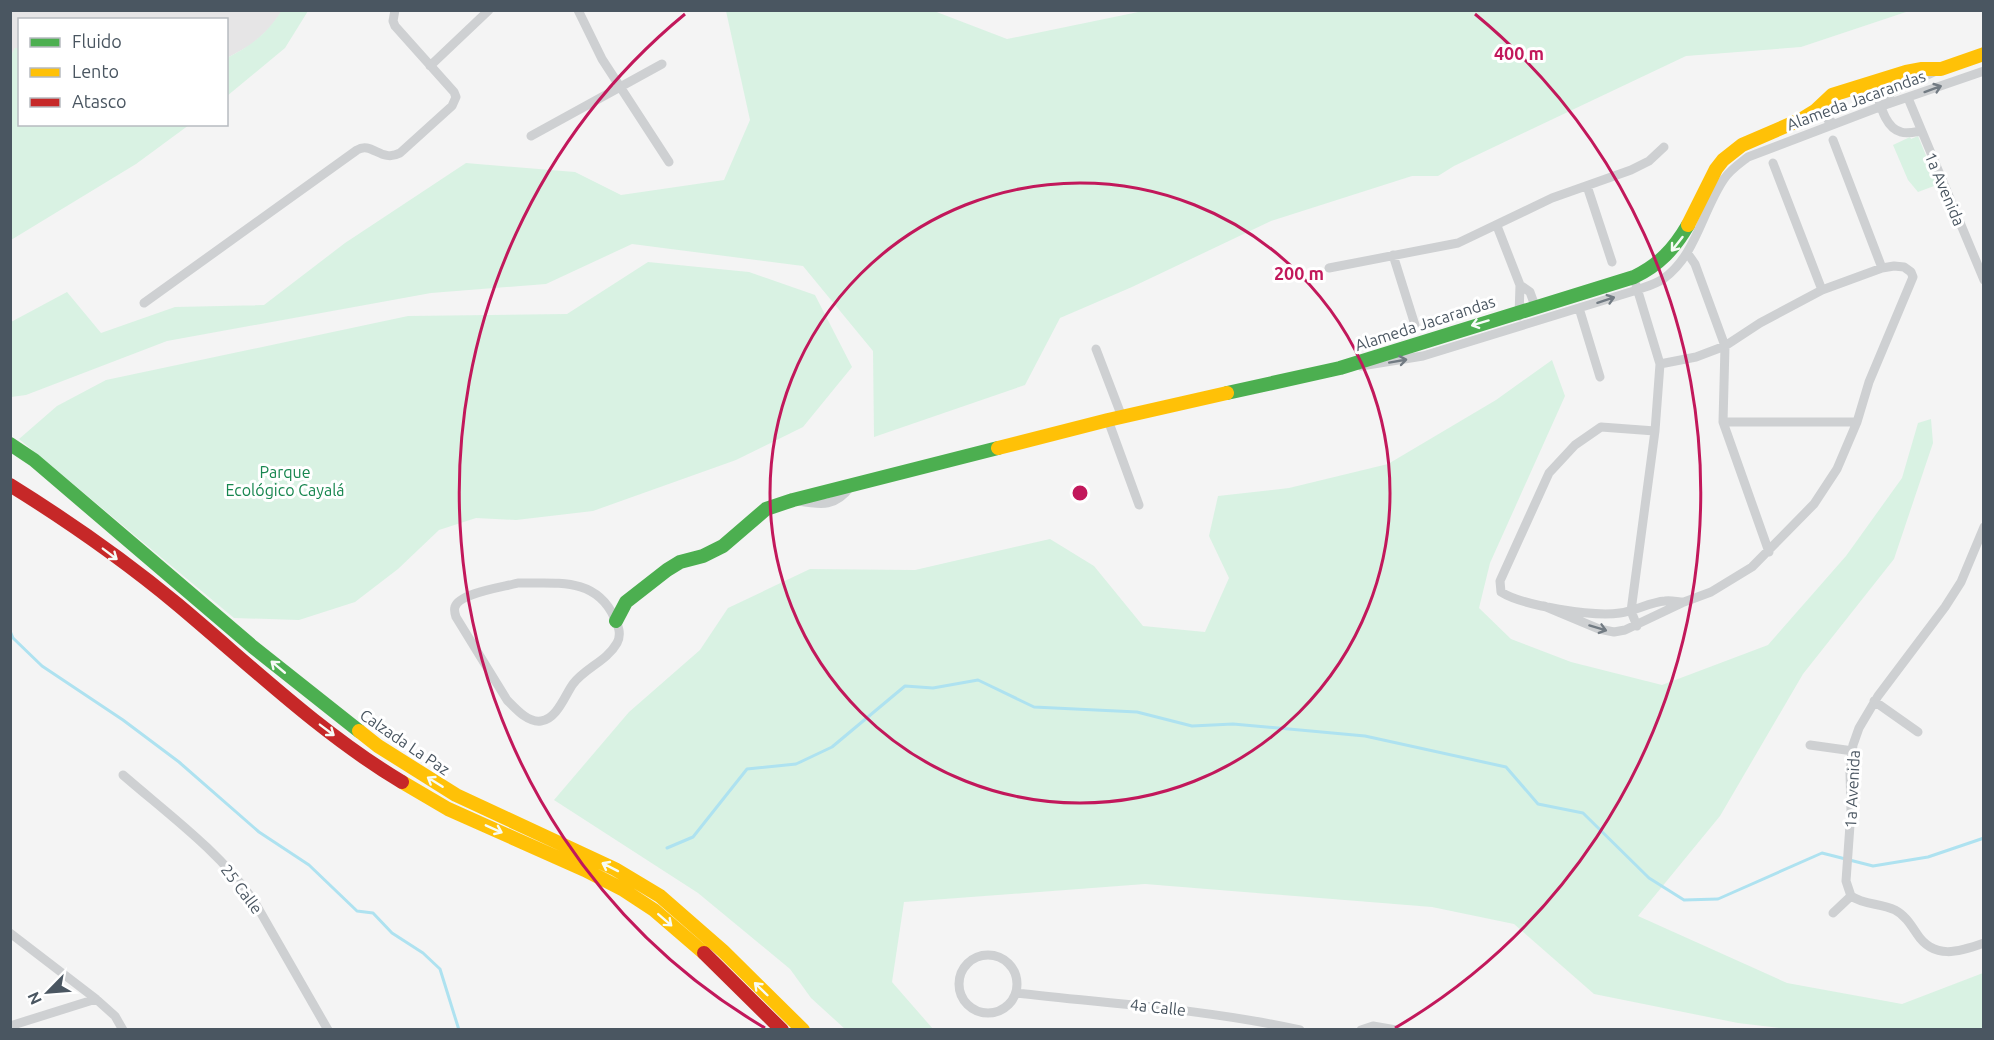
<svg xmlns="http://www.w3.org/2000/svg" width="1994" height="1040" viewBox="0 0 1994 1040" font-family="Ubuntu,sans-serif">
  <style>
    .education { fill: #e6e5e6 }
    .green { fill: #d9f2e3 }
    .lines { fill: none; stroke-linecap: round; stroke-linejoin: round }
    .stream { stroke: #aee2f0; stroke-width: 3 }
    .street { stroke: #ced0d2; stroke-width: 9 }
    .fast { stroke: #4caf50; stroke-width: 14 }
    .slow { stroke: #ffc107; stroke-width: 14 }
    .jam { stroke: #c62828; stroke-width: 14 }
    .oneway { stroke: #727b83 }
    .oneway2 { stroke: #f6fbf6 }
    .ring { fill: none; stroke: #c2185b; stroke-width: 3 }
    .labels { text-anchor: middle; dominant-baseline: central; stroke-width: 6; stroke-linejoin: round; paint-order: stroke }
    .street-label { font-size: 16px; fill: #4a5661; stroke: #fff }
    .park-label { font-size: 16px; fill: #17864f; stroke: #fff }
    .centre { fill: #c2185b; stroke: #fff; stroke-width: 3 }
    .ring-label { font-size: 18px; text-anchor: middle; font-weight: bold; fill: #c2185b; stroke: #fff; stroke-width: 6; stroke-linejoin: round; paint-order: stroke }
  </style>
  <rect width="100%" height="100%" fill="#f4f4f4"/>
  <path class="education" d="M11 11H282L270 28 251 45 227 58 226 20H20L19 48H15L11 57Z"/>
  <path class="green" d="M282 10 308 11 285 48 227 96V58C252 45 266 35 282 10Z
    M1148 10 1909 11 1801 47 1686 56 1454 166 1438 176H1412L1271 221 1132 287 1060 318 1025 385 874 437 873 351 803 266 632 244 546 284 431 293 167 341 26 395 11 397V322L67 292 101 333 175 307 264 305 345 243 466 163 575 172 621 195 724 180 750 120 726 11H934L1007 39Z
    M15 48H19L20 124 189 125 136 164 11 240 10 57Z
    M1918 136 1936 180 1934 186 1918 192 1908 180 1893 145 1910 137 1911 139Z
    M648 262 749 272 815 295 852 367 803 427 736 460 593 511 516 520 476 518 439 530 398 569 355 602 299 620 234 618 19 439 57 406 106 380 408 316 567 314Z
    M1552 360 1565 396 1490 563 1479 608 1511 639 1571 662 1662 685 1768 645 1846 556 1902 478 1918 423 1931 419 1933 443 1894 559 1803 674 1720 816 1638 916 1787 983 1902 1004 1983 973V1029H1789L1738 1023 1594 994 1514 924 1432 907 1145 884 904 902 892 982 933 1029H845L811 998 790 969 698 893 554 800 629 712 700 650 728 608 810 569 915 570 1050 539 1094 566 1143 626 1205 632 1229 578 1209 536 1218 496 1289 488 1388 464 1496 400Z"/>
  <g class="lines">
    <path class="stream" d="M10 631 13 638 42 666 123 720 179 762 259 832 309 865 357 911 373 913 392 933 423 953 440 969 459 1030
      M667 848 693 837 747 769 796 764 832 747 905 686 933 688 978 680 1034 707 1137 712 1192 726 1233 724 1365 736 1506 767 1538 804 1583 813 1649 878 1684 900 1718 899 1822 853 1873 866 1928 857 1984 838"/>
    <path class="street" d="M578 10 602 59 669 162
      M430 66 489 10
      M1873 82C1879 97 1883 128 1901 132 1907 134 1915 132 1921 131
      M1831 97 1825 112 1828 120 1835 124
      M1908 98 1984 280
      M1882 106 1892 92 1936 71
      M531 136 662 64
      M1833 140 1882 268
      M1773 163 1822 290
      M1587 186 1612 262
      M1497 226 1520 285 1519 316
      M1688 254 1695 264 1725 346 1723 422 1769 552
      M1393 255 1415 325
      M1329 268 1458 243 1552 198 1631 170 1649 161 1664 147
      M1520 285 1530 292 1535 306
      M1636 285 1660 364 1655 431 1631 611 1637 626
      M144 303 357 150C372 141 381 163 400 153L452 106 456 97 454 92 395 26 393 21 395 10
      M1579 308 1600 377
      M1096 349 1122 417
      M1361 366 1423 356 1637 290C1645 287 1656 284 1663 279 1696 256 1702 211 1724 179 1730 170 1739 164 1748 157L1882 106 1984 71
      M1108 420 1139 505
      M1723 422H1857
      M1655 431 1601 427 1575 445 1549 473 1500 581 1501 592C1523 606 1594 617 1620 613 1635 611 1650 602 1665 601 1671 600 1678 602 1684 602
      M798 501C822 505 836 507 851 486
      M1984 527 1961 582 1945 607 1878 696 1859 728 1853 745 1850 772 1851 811 1846 881 1851 896C1864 905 1880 903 1895 910 1905 915 1911 925 1917 934 1934 960 1959 952 1984 943
      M518 583C555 584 595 576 614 617 618 625 622 634 617 643 607 661 585 668 573 684 565 695 557 719 541 721 528 723 516 709 507 700L456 617C455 614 454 610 455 607 459 593 504 587 518 583Z
      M1544 606 1599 629 1614 632 1625 630 1684 602 1711 592 1752 567 1814 504 1837 469 1857 422 1869 382 1913 277 1911 272 1904 267 1894 266 1882 268 1822 290 1760 323 1725 346 1696 357 1660 364
      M1874 701 1918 732
      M1810 745 1853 751
      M123 775C169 815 219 851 254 901L328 1030
      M1833 913 1851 896
      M10 933 96 999 115 1016 123 1030
      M959 984a29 29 0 1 1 58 0a29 29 0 1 1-58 0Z
      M1016 993C1111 1004 1206 1009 1300 1030
      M10 1026 96 999
      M1361 1030 1373 1026 1396 1030"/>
    <path class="fast" d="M1227 393 1340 368 1634 277C1659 265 1674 249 1688 225
      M10 444 34 460 253 647 359 731
      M616 621 626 602 667 570 680 562 703 556 723 546 766 509 793 500 998 448"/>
    <path class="slow" d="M1688 225 1716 169 1723 160 1742 145 1802 119 1815 111 1832 95 1906 72 1922 69H1941L1984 54
      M998 448 1108 420 1227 393
      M359 731 378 746 456 795 615 869 660 896 723 951 803 1030
      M402 782 448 809 585 870 622 889 654 910 704 953"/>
    <path class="jam" d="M10 485C68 521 124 560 177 604 250 665 320 733 402 782
      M704 953 782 1030"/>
  </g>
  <defs><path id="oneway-shaft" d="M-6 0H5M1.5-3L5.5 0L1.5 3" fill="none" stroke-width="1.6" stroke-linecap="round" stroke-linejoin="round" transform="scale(1.5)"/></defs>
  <g class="oneway">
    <use href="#oneway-shaft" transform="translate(1933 89) rotate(-20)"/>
    <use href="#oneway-shaft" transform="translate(1606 300) rotate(-18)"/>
    <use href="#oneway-shaft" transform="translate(1398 361) rotate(-10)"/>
    <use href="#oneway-shaft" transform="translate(1598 628) rotate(17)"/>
  </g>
  <g class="oneway2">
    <use href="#oneway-shaft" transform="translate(1677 244) rotate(128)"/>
    <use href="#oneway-shaft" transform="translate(1480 323) rotate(163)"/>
    <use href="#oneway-shaft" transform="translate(110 554) rotate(37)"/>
    <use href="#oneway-shaft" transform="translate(278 667) rotate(-140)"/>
    <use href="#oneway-shaft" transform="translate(327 730) rotate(37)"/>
    <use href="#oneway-shaft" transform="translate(435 782) rotate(-148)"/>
    <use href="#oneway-shaft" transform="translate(494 829) rotate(24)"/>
    <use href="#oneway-shaft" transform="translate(610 867) rotate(-153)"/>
    <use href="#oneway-shaft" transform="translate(665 920) rotate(41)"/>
    <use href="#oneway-shaft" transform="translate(761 989) rotate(-136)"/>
  </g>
  <g class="ring">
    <circle cx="1080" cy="493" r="310"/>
    <path d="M765 1028A621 621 0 0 1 685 14M1475 14A621 621 0 0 1 1395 1028"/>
  </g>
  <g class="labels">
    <g class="street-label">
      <text transform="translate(1856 100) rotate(-20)">Alameda Jacarandas</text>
      <text transform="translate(1945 189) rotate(67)">1a Avenida</text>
      <text transform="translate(1425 323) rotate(-18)">Alameda Jacarandas</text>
      <text transform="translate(405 742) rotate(34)">Calzada La Paz</text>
      <text transform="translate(1852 789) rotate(-87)">1a Avenida</text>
      <text transform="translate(242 889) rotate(53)">25 Calle</text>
      <text transform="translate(1158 1007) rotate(6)">4a Calle</text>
    </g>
    <g class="park-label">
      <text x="285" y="472">Parque<tspan x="285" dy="18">Ecológico Cayalá</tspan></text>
    </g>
  </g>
  <circle cx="1080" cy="493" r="9" class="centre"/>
  <g class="ring-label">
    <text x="1519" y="60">400 m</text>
    <text x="1299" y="280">200 m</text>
  </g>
  <rect width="1994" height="1040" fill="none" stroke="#4a5661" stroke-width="24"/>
  <rect x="18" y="18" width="210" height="108" fill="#ffffff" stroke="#b7bbc0" stroke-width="1.5"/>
  <rect x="30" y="38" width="30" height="9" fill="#4caf50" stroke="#b7bbc0" stroke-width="1.5"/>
  <text x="72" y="48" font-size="18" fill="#4a5661">Fluido</text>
  <rect x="30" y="68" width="30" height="9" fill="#ffc107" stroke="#b7bbc0" stroke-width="1.5"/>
  <text x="72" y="78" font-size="18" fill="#4a5661">Lento</text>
  <rect x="30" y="98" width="30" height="9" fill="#c62828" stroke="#b7bbc0" stroke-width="1.5"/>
  <text x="72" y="108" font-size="18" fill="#4a5661">Atasco</text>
  <g transform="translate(48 992) rotate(245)" stroke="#ffffff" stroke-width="4.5" paint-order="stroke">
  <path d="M0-4.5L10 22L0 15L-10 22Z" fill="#4a5661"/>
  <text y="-9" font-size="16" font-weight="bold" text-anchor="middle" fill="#4a5661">N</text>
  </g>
</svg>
